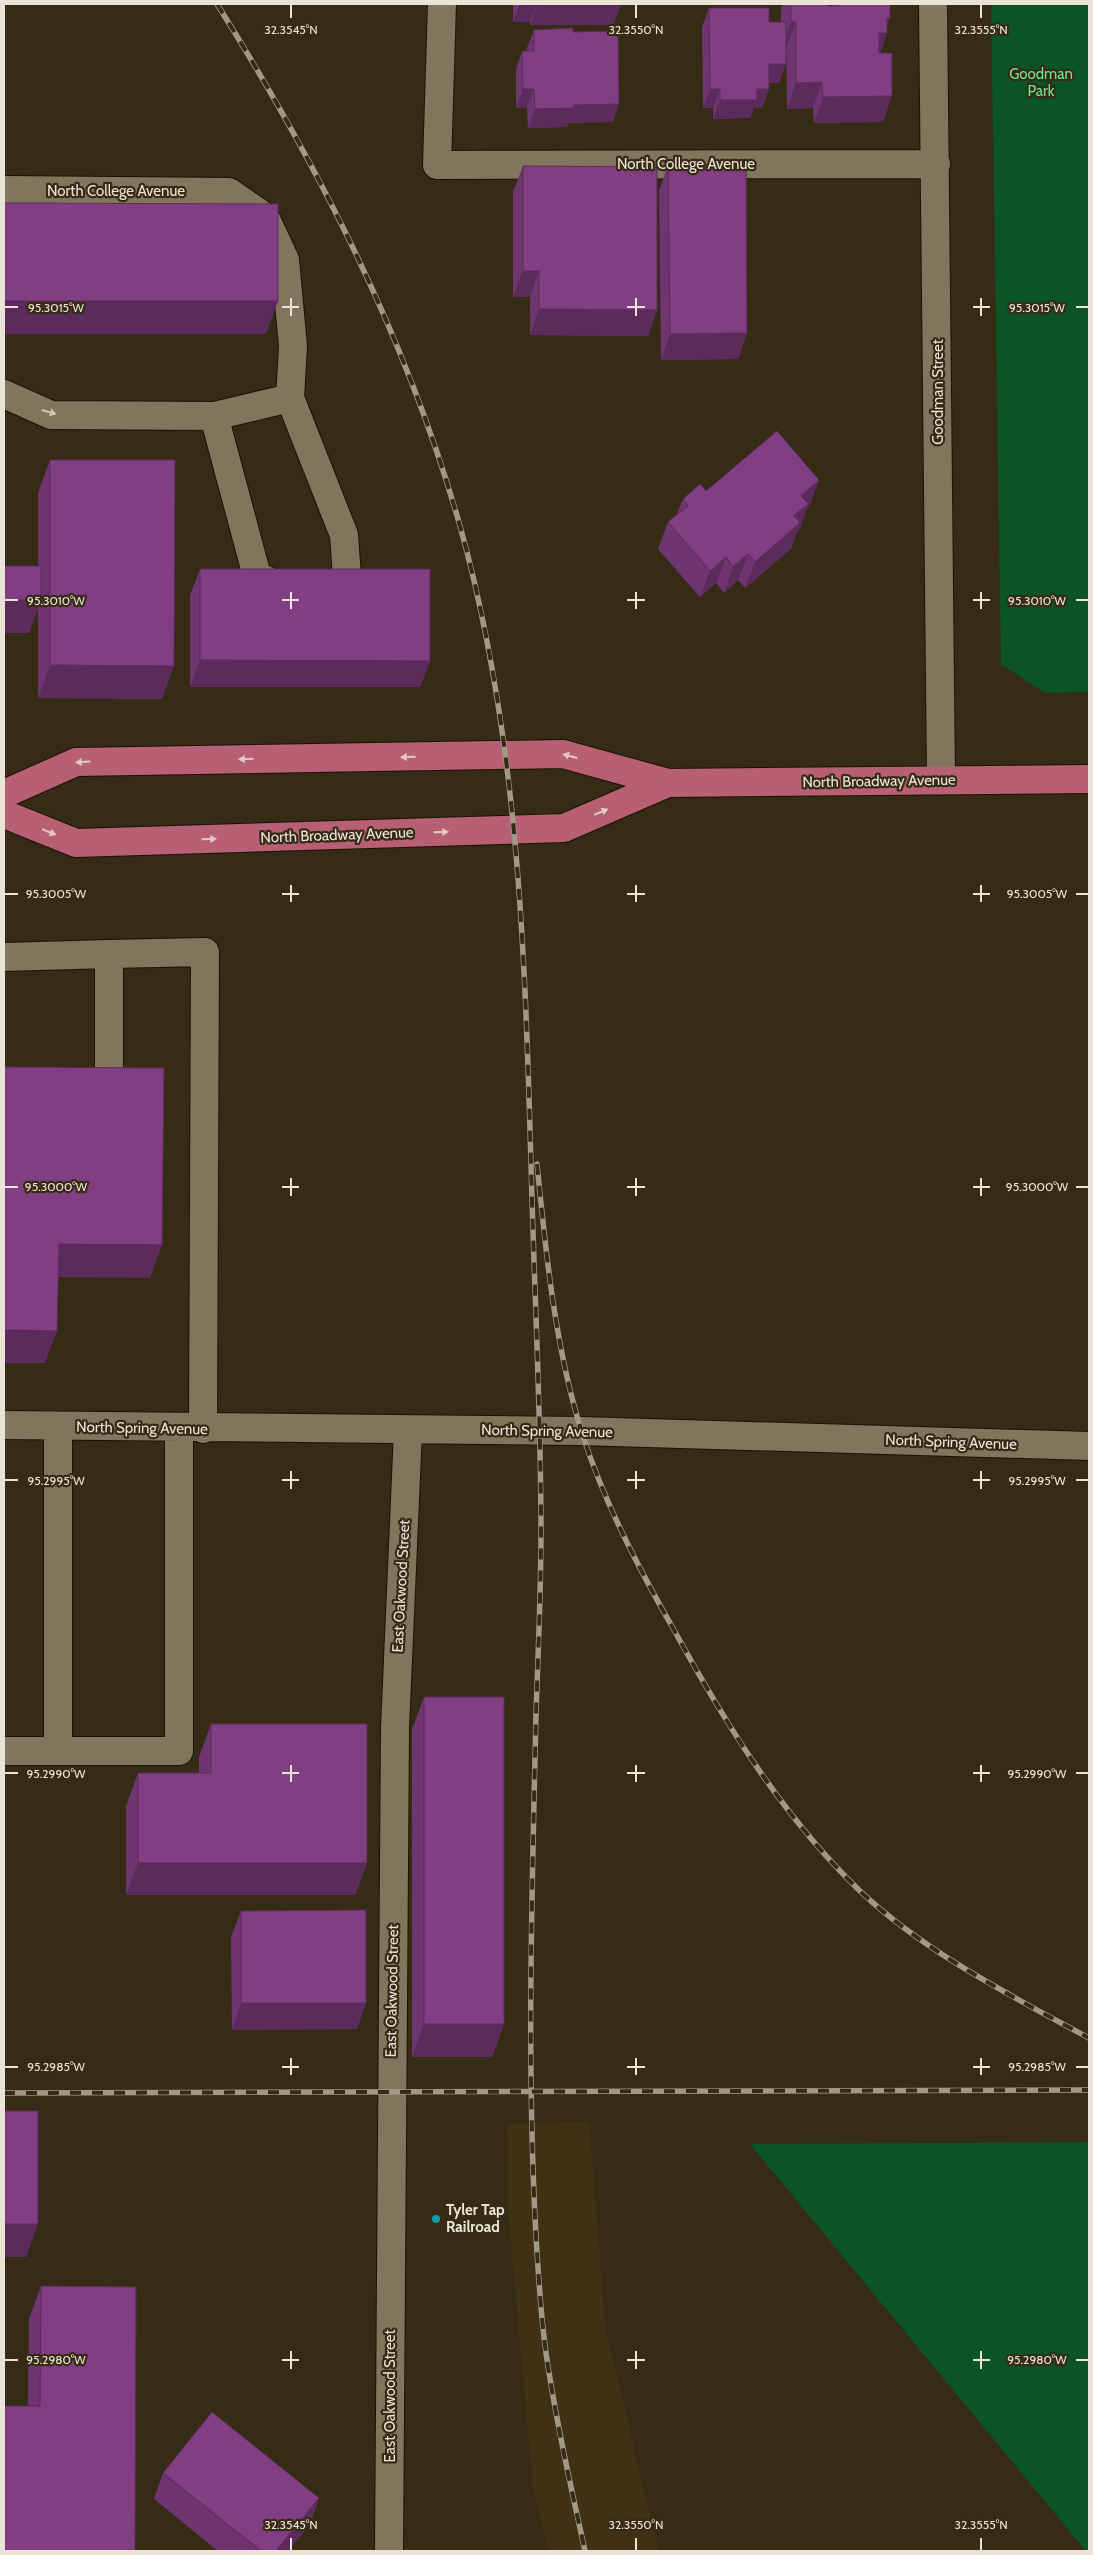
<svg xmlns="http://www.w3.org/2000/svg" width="1093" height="2555" viewBox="0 0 1093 2555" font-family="Cabin,sans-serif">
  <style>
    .built { fill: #403114 }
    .green { fill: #0a5427 }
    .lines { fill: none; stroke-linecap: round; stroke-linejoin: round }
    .minor-casing { stroke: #1d1301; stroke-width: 30 }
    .major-casing { stroke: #1d1301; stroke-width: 30 }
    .minor { stroke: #82755d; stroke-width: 28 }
    .major { stroke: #b75f74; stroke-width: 28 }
    .rail-casing { stroke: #a29888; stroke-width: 5.5 }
    .rail { stroke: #362b15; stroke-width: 4; stroke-dasharray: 11; stroke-linecap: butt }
    .wall { fill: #6f3570 }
    .shaded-wall { fill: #5a2b5b }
    .building { fill: #813e82; stroke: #5a2b5b }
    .oneway { fill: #d1c8b8 }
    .oneway2 { fill: #e1c9c2 }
    .ticks { fill: none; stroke: #ebe3d6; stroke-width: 2 }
    .culture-dot { fill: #0f9aa8; stroke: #362b15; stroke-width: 2 }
    .labels { text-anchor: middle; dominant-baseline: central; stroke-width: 4.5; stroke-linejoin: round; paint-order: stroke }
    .park-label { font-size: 15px; fill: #70e591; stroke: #362b15 }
    .street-label { font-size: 15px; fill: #ebe3d6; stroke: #362b15 }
    .poi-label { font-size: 15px; font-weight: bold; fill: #ebe3d6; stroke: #362b15; text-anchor: start }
    .ticks-label { font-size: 12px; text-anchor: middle; fill: #ebe3d6; stroke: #362b15; stroke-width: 4.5; stroke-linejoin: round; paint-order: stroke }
  </style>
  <rect width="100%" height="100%" fill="#362b15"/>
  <path class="built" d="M589 2122 606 2332 659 2551H549L533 2489 508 2209 507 2124Z"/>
  <path class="green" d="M991 4H1089V692L1045 693 1001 664Z
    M1089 2142V2551H1086L750 2144Z"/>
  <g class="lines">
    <g class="minor-casing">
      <path id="minor" d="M442 4 437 165 936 164
        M933 4 941 780
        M4 190 229 192 265 217 285 260 293 346 290 398
        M4 394 51 415 214 416 290 398 344 535 347 577 322 588H284L257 576 214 416
        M109 954 205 952 203 1429
        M4 957 109 954V1067
        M4 1425 581 1431 1089 1446
        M58 1426V1751
        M4 1751H179V1429
        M389 2551 395 1728 408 1431"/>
    </g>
    <g class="major-casing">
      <path id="major" d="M4 794 76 762 563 754 668 783 1089 779
        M4 814 76 843 564 828 668 783"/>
    </g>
    <use href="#minor" class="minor"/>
    <use href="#major" class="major"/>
    <g class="rail-casing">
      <path id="rail" d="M217 4C320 168 407 340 460 526 518 734 525 950 531 1164 534 1286 541 1409 541 1531 541 1593 538 1654 536 1715 532 1895 526 2074 537 2253 540 2297 543 2342 551 2384 560 2440 573 2496 585 2551
        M537 1164C546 1254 555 1347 582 1433 604 1502 638 1567 674 1630 725 1723 783 1817 860 1891 923 1951 1013 1997 1089 2038
        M4 2093 1089 2090"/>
    </g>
    <use href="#rail" class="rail"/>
  </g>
  <path class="wall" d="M513 4H621L613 25H530V22H513Z
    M783 4H828V6H831L832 4H890L887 26V33L880 53 883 122 814 123 813 108 787 109 786 48V64L779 83H769V89L762 108H754L750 118 713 119V108H703L702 27 709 8 769 22H781V9Z
    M534 30 573 32 613 122 568 123 567 127 528 128 527 107 516 108V69L522 51H527V48Z
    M668 165 747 333 738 359 661 360 659 191Z
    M523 166 657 310 648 336 530 335V297H513V192Z
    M50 460 162 699 38 698V608L29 633H4L38 566V493Z
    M819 480 809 507 807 509 799 530 797 532 791 549 745 588 738 580 724 593 716 583 700 597 658 549 668 522 677 514 683 499 706 491Z
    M200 569 430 661 420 687H190V595Z
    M424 1697 504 2024 492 2057H412V1729Z
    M211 1724 367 1863 355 1895H126V1806L138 1773H199V1757Z
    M241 1911 366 2003 357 2029 232 2030 231 1937Z
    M41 2286 135 2551 28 2406 29 2319Z
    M163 2473 319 2498 310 2524 288 2551H218L154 2499Z"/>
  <path class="shaded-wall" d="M520 4H536L530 22H513Z
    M537 4H621L613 25H530Z
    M887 18H890L884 33H887L878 60 879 33Z
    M791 22H796L786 48H782Z
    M769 64H786L779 83H762Z
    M822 82 813 108 787 109 796 83Z
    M523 89H534L527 107 516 108Z
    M710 89H720L713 108H703Z
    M757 89H769L762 108H754L750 118 713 119 720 100Z
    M892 96 883 122 814 123 823 97Z
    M619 104 613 122 568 123 567 127 528 128 535 109 574 105Z
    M523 271H539L530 297H513Z
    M4 301H278L266 334H4Z
    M539 309 657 310 648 336 530 335Z
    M747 333 738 359 661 360 670 334Z
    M819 480 809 507 807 509 799 530 797 532 791 549 745 588 755 562 801 496Z
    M748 554 738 580 724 593 733 567Z
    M726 557 716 583 700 597 710 571Z
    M4 600H41L29 633H4Z
    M200 660 430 661 420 687H190Z
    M50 665 174 666 162 699 38 698Z
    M59 1244 162 1245 150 1278 47 1277Z
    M4 1330 57 1331 45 1363H4Z
    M138 1863H367L355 1895H126Z
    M241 2003H366L357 2029 232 2030Z
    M424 2024H504L492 2057H412Z
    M4 2224H38L26 2257H4Z
    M319 2498 310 2524 288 2551H276Z"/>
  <path class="building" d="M791 4H828V6H839V4H890V18H887V33H879V53H892V96L823 97 822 82 796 83V22H791Z
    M709 8H769V22H786V64H769V89H757V100H720V89H710Z
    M573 28V32L618 31 619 104 574 105V108L535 109 534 89H523L522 51H534V30Z
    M746 164 747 333 670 334 668 165Z
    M523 166 657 167V310L539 309V271H523Z
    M4 203 278 204V301H4Z
    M777 431 819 480 801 496 809 504 794 515 800 523 755 562 748 554 733 567 726 557 710 571 668 522 688 506 683 499 700 484 706 491Z
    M50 460H175L174 666 50 665Z
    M4 566H41V600H4Z
    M200 569H430V661L200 660Z
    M4 1067 164 1068 162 1245 59 1244 57 1331 4 1330Z
    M424 1697H504V2024H424Z
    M211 1724H367V1863H138V1773H211Z
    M366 1910V2003H241V1911Z
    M4 2111H38V2224H4Z
    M41 2286 136 2287 135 2551H4V2406H40Z
    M212 2412 319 2498 276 2551H261L163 2473Z"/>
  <defs><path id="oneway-solid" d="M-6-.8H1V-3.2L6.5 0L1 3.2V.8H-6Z" transform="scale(1.25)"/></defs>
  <use class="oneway" href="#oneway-solid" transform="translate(49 412) rotate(16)"/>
  <g class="oneway2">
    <use href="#oneway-solid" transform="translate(570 756) rotate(-165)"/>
    <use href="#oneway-solid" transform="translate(408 757) rotate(179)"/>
    <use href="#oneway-solid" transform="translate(246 759) rotate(179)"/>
    <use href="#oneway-solid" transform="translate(83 762) rotate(177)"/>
    <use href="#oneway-solid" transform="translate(601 812) rotate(-23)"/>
    <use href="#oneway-solid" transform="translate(49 832) rotate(22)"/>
    <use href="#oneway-solid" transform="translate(441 832) rotate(-2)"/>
    <use href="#oneway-solid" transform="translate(209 839) rotate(-2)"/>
  </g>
  <path class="ticks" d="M291 5V18M636 5V18M981 5V18M291 298V316M636 298V316M981 298V316M5 307H18M282 307H299M627 307H645M973 307H990M1076 307H1088M291 592V609M636 592V609M981 592V609M5 600H18M282 600H299M627 600H645M973 600H990M1076 600H1088M291 885V902M636 885V902M981 885V902M5 894H18M282 894H299M627 894H645M973 894H990M1076 894H1088M291 1178V1196M636 1178V1196M981 1178V1196M5 1187H18M282 1187H299M627 1187H645M973 1187H990M1076 1187H1088M291 1471V1489M636 1471V1489M981 1471V1489M5 1480H18M282 1480H299M627 1480H645M973 1480H990M1076 1480H1088M291 1765V1782M636 1765V1782M981 1765V1782M5 1773H18M282 1773H299M627 1773H645M973 1773H990M1076 1773H1088M291 2058V2075M636 2058V2075M981 2058V2075M5 2067H18M282 2067H299M627 2067H645M973 2067H990M1076 2067H1088M291 2351V2369M636 2351V2369M981 2351V2369M5 2360H18M282 2360H299M627 2360H645M973 2360H990M1076 2360H1088M291 2538V2550M636 2538V2550M981 2538V2550"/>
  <circle class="culture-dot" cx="436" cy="2219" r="5"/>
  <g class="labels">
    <g class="park-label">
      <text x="1041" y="74">Goodman<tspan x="1041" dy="17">Park</tspan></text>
    </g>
    <g class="street-label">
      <text x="686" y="164">North College Avenue</text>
      <text x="116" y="191">North College Avenue</text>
      <text transform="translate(938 392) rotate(-90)">Goodman Street</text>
      <text transform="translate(879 781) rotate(-1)">North Broadway Avenue</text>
      <text transform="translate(337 835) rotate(-2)">North Broadway Avenue</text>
      <text transform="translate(142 1428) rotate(1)">North Spring Avenue</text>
      <text transform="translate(547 1431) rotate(1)">North Spring Avenue</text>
      <text transform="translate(951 1442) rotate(2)">North Spring Avenue</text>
      <text transform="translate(401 1586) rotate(-87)">East Oakwood Street</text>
      <text transform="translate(392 1991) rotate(-89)">East Oakwood Street</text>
      <text transform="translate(390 2396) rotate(-90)">East Oakwood Street</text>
    </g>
    <g class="poi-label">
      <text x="446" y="2210">Tyler Tap<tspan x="446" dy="17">Railroad</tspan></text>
    </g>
  </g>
  <g class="ticks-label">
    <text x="291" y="34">32.3545°N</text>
    <text x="636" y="34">32.3550°N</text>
    <text x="981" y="34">32.3555°N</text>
    <text x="1037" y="312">95.3015°W</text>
    <text x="56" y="312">95.3015°W</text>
    <text x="1037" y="605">95.3010°W</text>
    <text x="56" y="605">95.3010°W</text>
    <text x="1037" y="898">95.3005°W</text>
    <text x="56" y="898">95.3005°W</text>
    <text x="1037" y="1191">95.3000°W</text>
    <text x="56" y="1191">95.3000°W</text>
    <text x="1037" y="1485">95.2995°W</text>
    <text x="56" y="1485">95.2995°W</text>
    <text x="56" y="1778">95.2990°W</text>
    <text x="1037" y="1778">95.2990°W</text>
    <text x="1037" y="2071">95.2985°W</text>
    <text x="56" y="2071">95.2985°W</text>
    <text x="1037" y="2364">95.2980°W</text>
    <text x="56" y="2364">95.2980°W</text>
    <text x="291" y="2529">32.3545°N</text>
    <text x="636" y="2529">32.3550°N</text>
    <text x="981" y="2529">32.3555°N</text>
  </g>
  <rect width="1093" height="2555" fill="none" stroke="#ebe3d6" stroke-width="10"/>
</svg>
